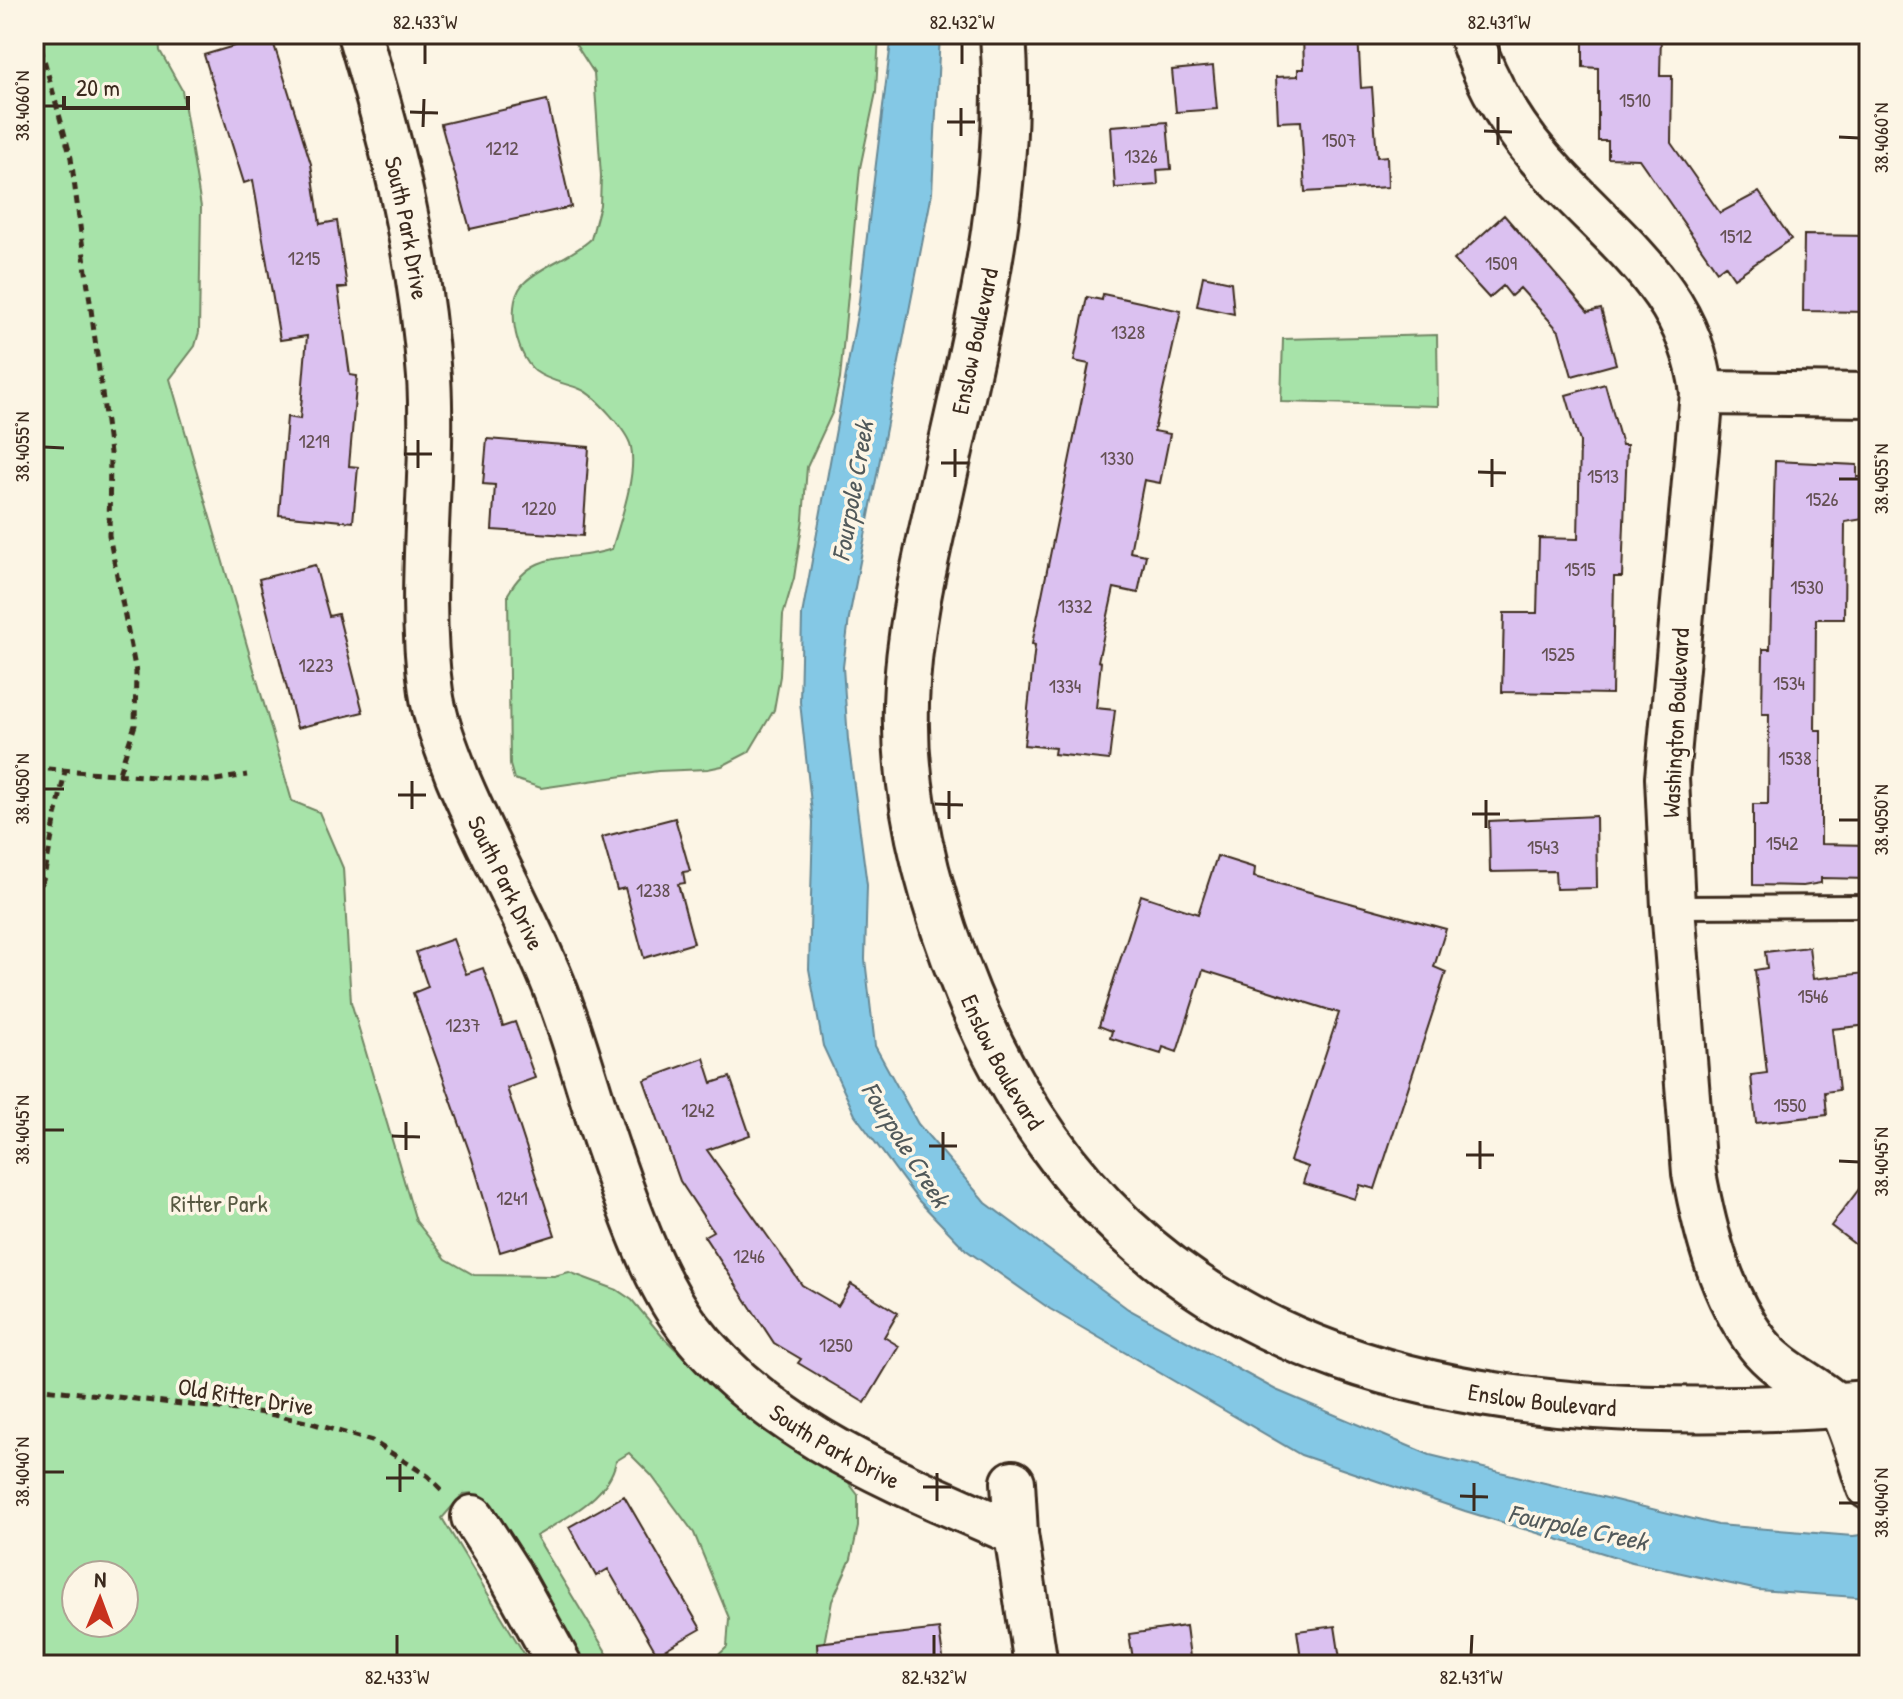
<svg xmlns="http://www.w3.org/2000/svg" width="1903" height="1699" viewBox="0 0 1903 1699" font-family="'Patrick Hand',sans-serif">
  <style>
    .green { fill: #a7e3a9; stroke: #718664; stroke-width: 2; fill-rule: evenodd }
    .water { fill: #84c8e5; stroke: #678995; stroke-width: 2 }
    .building { fill: #dbc1f0; stroke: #3b2a1e; stroke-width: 2 }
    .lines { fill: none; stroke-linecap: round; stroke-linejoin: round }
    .lane-casing { stroke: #3b2a1e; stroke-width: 26 }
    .street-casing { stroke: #3b2a1e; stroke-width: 48 }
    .secondary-casing { stroke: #3b2a1e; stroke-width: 50 }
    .path { stroke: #3b2a1e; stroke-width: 5; stroke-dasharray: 8 6; stroke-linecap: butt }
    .lane { stroke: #fcf5e5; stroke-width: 20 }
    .street { stroke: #fcf5e5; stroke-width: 42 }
    .secondary { stroke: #fcf5e5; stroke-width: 44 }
    .ticks { fill: none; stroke: #3b2a1e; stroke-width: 3 }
    .labels { text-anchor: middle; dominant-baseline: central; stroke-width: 7; stroke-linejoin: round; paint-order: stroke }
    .number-label { font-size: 20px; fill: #635052 }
    .street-label { font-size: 24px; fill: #3b2a1e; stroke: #fcf5e5 }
    .park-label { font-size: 24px; fill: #565841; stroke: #fcf5e5 }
    .water-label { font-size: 26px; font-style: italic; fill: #51595a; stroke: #fcf5e5 }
    .neatline { fill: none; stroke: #3b2a1e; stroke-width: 3 }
    .ticks-label { font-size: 20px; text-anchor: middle; fill: #3b2a1e }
  </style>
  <rect width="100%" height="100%" fill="#fcf5e5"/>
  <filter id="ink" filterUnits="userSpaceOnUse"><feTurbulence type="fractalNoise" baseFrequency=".0125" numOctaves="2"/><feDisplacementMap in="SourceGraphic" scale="16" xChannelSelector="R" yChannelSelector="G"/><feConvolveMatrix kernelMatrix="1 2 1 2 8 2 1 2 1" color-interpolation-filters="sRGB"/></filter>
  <g filter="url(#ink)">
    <path class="green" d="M34 34H159L160 51 182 90 201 207 199 332 195 346 170 379 292 801 319 812 343 868 351 1002 416 1221 446 1259 474 1275 554 1276 569 1272 617 1290 632 1300 662 1336 728 1400 838 1469 858 1495V1527L851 1559 832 1601 820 1665H708L727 1647 729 1618 694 1533 651 1475 629 1453 616 1461C609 1497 566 1518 536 1536L614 1665H583L513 1545 472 1493 463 1494 442 1518 531 1665H34ZM76 1575H124V1623H76Z
      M569 34H879L876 92 860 168 840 379 833 411 807 467 803 519 794 578 783 615 780 676 774 710 749 752 722 766 708 769 658 771 541 788 514 779 510 765 508 594C535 545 571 564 612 549 620 522 637 475 631 447 628 432 595 395 580 389 565 383 548 381 535 371 515 354 504 300 525 282 544 264 572 257 591 239L600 205 601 176 594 73Z
      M1437 335 1438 406 1281 402 1283 339Z"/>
    <path class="water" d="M892 34H940L932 193 849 618 843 667 848 740 867 885 865 959 875 1046 918 1124 986 1203 1128 1309 1276 1390 1430 1455 1718 1525 1853 1536 1869 1534V1598L1758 1590 1632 1562 1465 1511 1301 1455 1050 1309 966 1250 918 1200 855 1115 823 1046 809 969 813 822 800 702 802 615 858 309Z"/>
    <path class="building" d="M1303 34H1358L1361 88 1372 87 1377 157 1387 156 1388 187 1305 192 1301 121 1278 122 1276 77 1298 76V69H1304Z
      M1583 34H1661L1660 76H1672L1671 143 1720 213 1759 192 1791 239 1734 278 1725 265 1717 271 1639 159 1608 158V141H1598V68L1583 67Z
      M271 35 311 164 320 224 337 221 347 287 338 288 350 375 357 376 349 466 358 467 353 522 279 515 287 417 300 419 307 336 280 340 253 180 244 183 204 55Z
      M1213 66 1217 109 1176 112 1172 70Z
      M547 100 571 207 470 229 441 124Z
      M1167 122 1171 169 1157 170 1158 185 1115 188 1111 126Z
      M1504 215 1588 312 1601 309 1616 364 1572 376 1559 331 1520 288 1511 296 1503 286 1489 298 1454 260Z
      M1804 235 1869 236 1868 312 1803 311Z
      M1203 276 1231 282 1234 314 1197 306Z
      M1103 294 1181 311 1154 431 1170 434 1160 483 1144 480 1130 552 1146 555 1138 593 1114 588 1098 661 1101 662 1096 708 1115 710 1109 760 1054 754 1055 748 1024 745 1035 645 1032 644 1089 364 1074 361 1087 297 1102 300Z
      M1605 384 1622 445H1627L1622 577H1614L1612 694 1502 692 1504 613H1537L1539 538 1578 539 1580 442 1566 395Z
      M487 439 589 447 583 536 492 530 495 485 483 484Z
      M1775 461 1857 465V477H1869V518L1845 522 1844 619H1816L1815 730H1821V844L1869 845V879L1821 878V883L1803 886 1753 885V804H1768L1769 714H1762L1763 649H1770Z
      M315 565 329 616 338 614 363 712 297 728 259 579Z
      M1596 816 1597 888 1556 889 1555 871 1490 872 1489 821Z
      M675 818 690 871 683 872 685 883 678 884 694 943 644 958 625 888 617 890 602 837Z
      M1217 856 1255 868 1254 877 1446 929 1434 967 1446 972 1375 1189 1360 1185 1355 1199 1303 1183 1308 1167 1290 1161 1339 1013 1203 970 1177 1052 1163 1047 1161 1054 1110 1038 1112 1031 1099 1026 1141 895 1198 914Z
      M453 939 466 974 483 968 503 1026 515 1022 535 1078 507 1088 555 1235 500 1252 472 1159 413 993 428 987 416 952Z
      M1809 947 1813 979 1865 973 1869 1025 1832 1029 1839 1090 1825 1092 1827 1115 1756 1123 1751 1075 1767 1073 1755 970 1767 968 1765 952Z
      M704 1058 712 1083 730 1077 750 1135 707 1150 802 1285 838 1306 851 1284 898 1313 884 1337 899 1346 865 1403 798 1363 801 1359 774 1343 704 1236 713 1231 680 1181 644 1080Z
      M1869 1176V1255L1831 1226Z
      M624 1496 701 1629 657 1654 608 1569 596 1576 569 1527Z
      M1186 1626 1191 1665H1134L1129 1634Z
      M1335 1626 1341 1665H1302L1297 1631Z
      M939 1629 944 1665H818L817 1643Z"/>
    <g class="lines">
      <g class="lane-casing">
        <path id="lane" d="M1673 907 1869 906"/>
      </g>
      <g class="street-casing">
        <g id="street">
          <path id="s1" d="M359 34C393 146 421 259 429 377 435 482 416 588 431 692 435 721 447 749 457 776 486 846 524 912 553 983 575 1037 589 1094 608 1149 627 1204 652 1278 687 1325 768 1433 897 1481 1016 1534"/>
          <path d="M1470 34C1486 86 1518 136 1555 175 1619 245 1690 291 1702 393L1667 778 1673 907 1694 1173C1705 1232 1721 1295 1758 1344 1779 1371 1809 1382 1835 1404 1848 1415 1862 1469 1869 1488"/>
          <path d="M1702 393 1869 395"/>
          <path d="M1013 1482 1016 1534 1036 1665"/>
          <path d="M473 1517 509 1573 560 1665"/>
        </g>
      </g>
      <g class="secondary-casing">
        <g id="secondary">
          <path id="s2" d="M1003 34C1015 191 974 339 941 491 925 561 908 632 906 704 903 803 931 904 968 994 1130 1388 1492 1430 1869 1403"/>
        </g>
      </g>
      <path class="path" d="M37 34 71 158 110 453 109 535 136 672 135 725 118 776
        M34 768 209 781 247 775
        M34 897 44 877 65 771
        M34 1388 265 1413 311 1423 372 1441 428 1476 442 1490"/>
      <use href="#lane" class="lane"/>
      <use href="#street" class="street"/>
      <use href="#secondary" class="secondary"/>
    </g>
  </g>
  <path class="ticks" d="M425 64V44M962 64V44M1499 64V44M44 106H64M410 112 438 113M947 122H975M423 127 424 99M1484 131 1512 132M961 136V108M1839 137 1859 138M1498 145V117M44 447 64 448M404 454H432M941 463H969M418 468V440M1478 472 1506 473M955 477V449M1839 479H1859M1492 487V459M44 789H64M398 795H426M935 804 963 805M412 809V781M1472 814H1500M949 819V791M1839 820H1859M1486 828V800M44 1130H64M392 1136 420 1137M929 1146H957M406 1150V1122M1466 1155H1494M943 1160V1132M1839 1161 1859 1162M1480 1169V1141M44 1472H64M386 1478H414M923 1487H951M400 1492V1464M1460 1496 1488 1497M937 1501V1473M1839 1503H1859M1474 1511V1483M397 1655V1635M934 1655V1635M1471 1655 1472 1635"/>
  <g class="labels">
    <g class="number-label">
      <text x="1635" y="99">1510</text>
      <text x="1339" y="139">1507</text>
      <text x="502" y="147">1212</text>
      <text x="1141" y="155">1326</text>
      <text x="1736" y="235">1512</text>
      <text x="304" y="257">1215</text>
      <text x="1501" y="262">1509</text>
      <text x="1128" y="331">1328</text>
      <text x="314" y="440">1219</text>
      <text x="1117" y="457">1330</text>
      <text x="1603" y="475">1513</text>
      <text x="1822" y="498">1526</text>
      <text x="539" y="507">1220</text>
      <text x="1580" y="568">1515</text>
      <text x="1807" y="586">1530</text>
      <text x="1075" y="605">1332</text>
      <text x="1558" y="653">1525</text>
      <text x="316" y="664">1223</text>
      <text x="1789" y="682">1534</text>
      <text x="1065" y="685">1334</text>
      <text x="1795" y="757">1538</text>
      <text x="1782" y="842">1542</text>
      <text x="1543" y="846">1543</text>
      <text x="653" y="889">1238</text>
      <text x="1813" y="995">1546</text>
      <text x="463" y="1024">1237</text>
      <text x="1790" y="1104">1550</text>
      <text x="698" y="1109">1242</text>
      <text x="512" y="1197">1241</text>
      <text x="749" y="1255">1246</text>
      <text x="836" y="1344">1250</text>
    </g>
    <g class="street-label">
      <text stroke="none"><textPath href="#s1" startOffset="200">South Park Drive</textPath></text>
      <text transform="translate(974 341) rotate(-78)">Enslow Boulevard</text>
      <text transform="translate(1675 723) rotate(-87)">Washington Boulevard</text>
      <text stroke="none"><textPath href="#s1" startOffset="872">South Park Drive</textPath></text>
      <text stroke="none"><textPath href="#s2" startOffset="1054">Enslow Boulevard</textPath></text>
      <text transform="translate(246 1396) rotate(9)">Old Ritter Drive</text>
      <text stroke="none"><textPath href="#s2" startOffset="1722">Enslow Boulevard</textPath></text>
      <text stroke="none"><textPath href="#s1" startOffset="1544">South Park Drive</textPath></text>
    </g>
    <g class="park-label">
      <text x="219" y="1203">Ritter Park</text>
    </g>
    <g class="water-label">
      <text transform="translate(852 491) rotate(-80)">Fourpole Creek</text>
      <text transform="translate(906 1144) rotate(58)">Fourpole Creek</text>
      <text transform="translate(1578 1527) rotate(12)">Fourpole Creek</text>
    </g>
  </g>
  <rect width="1903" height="1699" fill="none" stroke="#fcf5e5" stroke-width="88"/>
  <g transform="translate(100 1599) rotate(1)"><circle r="38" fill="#fcf5e5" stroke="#afa495" stroke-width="2"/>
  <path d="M0-6L14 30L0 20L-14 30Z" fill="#c8321e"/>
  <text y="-12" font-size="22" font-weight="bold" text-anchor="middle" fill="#3b2a1e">N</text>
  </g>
  <path d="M64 96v12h124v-12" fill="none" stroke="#3b2a1e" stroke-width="4"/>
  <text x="76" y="96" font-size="24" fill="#3b2a1e" stroke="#fcf5e5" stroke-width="6" paint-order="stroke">20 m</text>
  <rect x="44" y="44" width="1815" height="1611" class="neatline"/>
  <g class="ticks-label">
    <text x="425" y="29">82.433°W</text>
    <text x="962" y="29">82.432°W</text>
    <text x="1499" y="29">82.431°W</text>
    <text transform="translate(22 106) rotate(-90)" y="7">38.4060°N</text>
    <text transform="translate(1881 138) rotate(-90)" y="7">38.4060°N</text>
    <text transform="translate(22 447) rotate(-90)" y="7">38.4055°N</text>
    <text transform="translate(1881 479) rotate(-90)" y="7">38.4055°N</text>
    <text transform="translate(22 789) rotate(-90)" y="7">38.4050°N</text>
    <text transform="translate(1881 820) rotate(-90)" y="7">38.4050°N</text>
    <text transform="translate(22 1130) rotate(-90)" y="7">38.4045°N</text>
    <text transform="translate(1881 1162) rotate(-90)" y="7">38.4045°N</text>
    <text transform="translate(22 1472) rotate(-90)" y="7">38.4040°N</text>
    <text transform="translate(1881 1503) rotate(-90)" y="7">38.4040°N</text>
    <text x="397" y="1684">82.433°W</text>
    <text x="934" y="1684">82.432°W</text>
    <text x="1471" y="1684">82.431°W</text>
  </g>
</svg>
